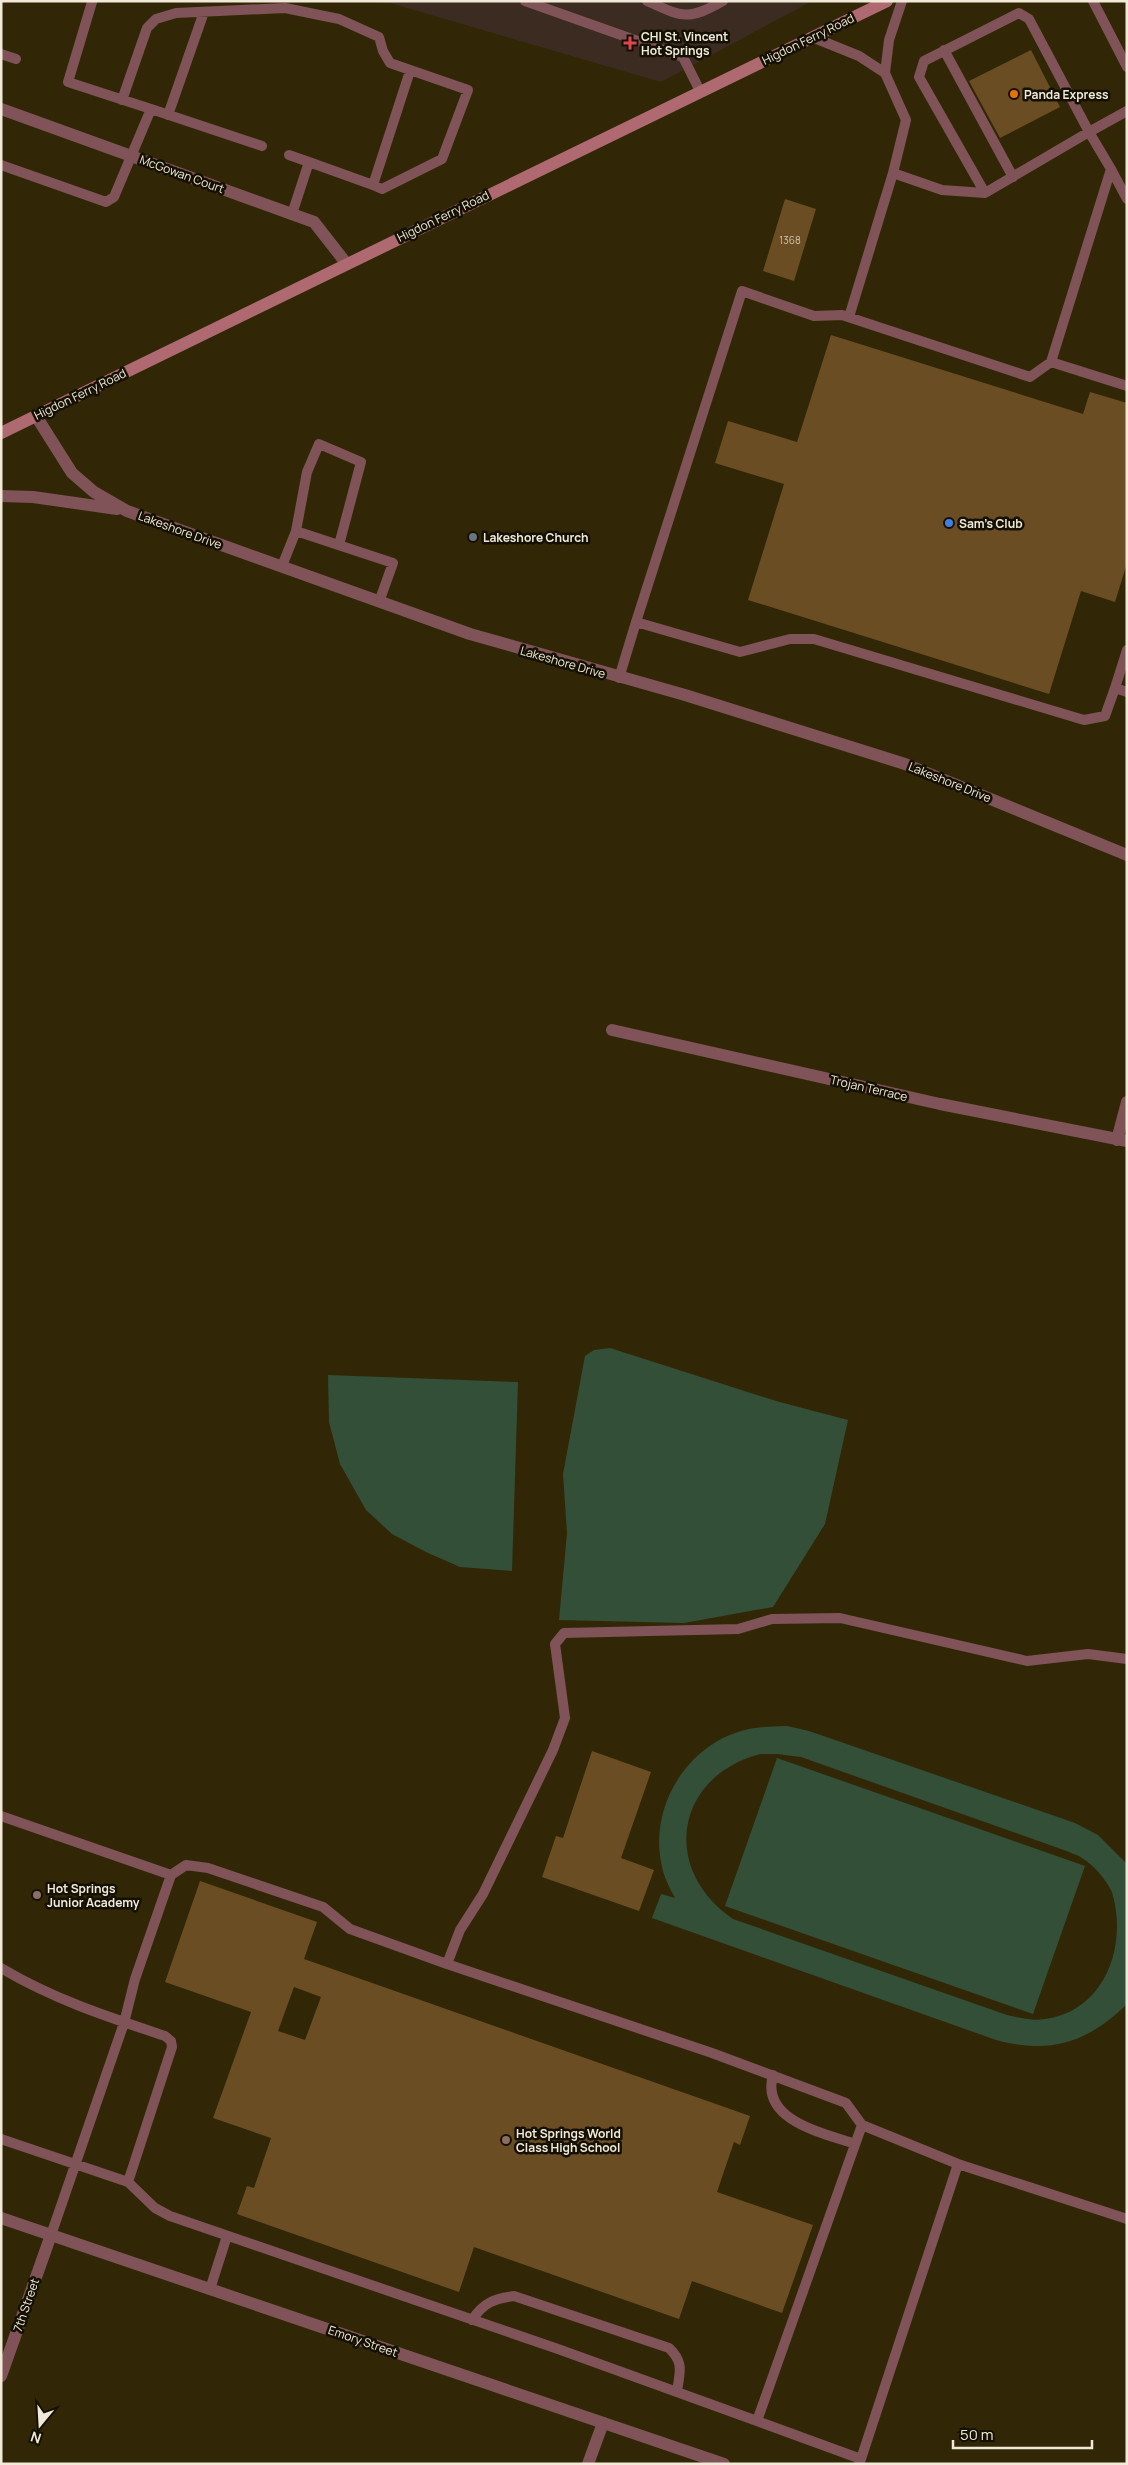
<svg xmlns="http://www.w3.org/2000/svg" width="1128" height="2465" viewBox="0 0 1128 2465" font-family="Manrope,sans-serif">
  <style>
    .medical { fill: #3c2b21 }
    .park { fill: #334f38; fill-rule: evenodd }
    .building { fill: #6b4d23; fill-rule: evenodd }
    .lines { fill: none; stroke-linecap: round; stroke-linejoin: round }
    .service { stroke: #7f5357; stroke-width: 10 }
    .minor { stroke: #7f5357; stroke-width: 12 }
    .tertiary { stroke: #7f5357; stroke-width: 12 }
    .secondary { stroke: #af6a71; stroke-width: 12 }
    .health-dot { fill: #e0444e; stroke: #151004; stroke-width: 2 }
    .food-dot { fill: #e8710a; stroke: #151004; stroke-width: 2 }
    .shop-dot { fill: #3f7fe0; stroke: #151004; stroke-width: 2 }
    .worship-dot { fill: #6b7280; stroke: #151004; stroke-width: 2 }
    .education-dot { fill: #8d6e63; stroke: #151004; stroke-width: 2 }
    .labels { text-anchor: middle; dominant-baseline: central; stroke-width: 5; stroke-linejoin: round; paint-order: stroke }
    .number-label { font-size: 10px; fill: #d0c3ab }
    .poi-label { font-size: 12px; font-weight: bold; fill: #f1ead8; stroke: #151004; text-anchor: start }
    .street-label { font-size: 12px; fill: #f1ead8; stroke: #151004 }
  </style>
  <rect width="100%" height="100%" fill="#312706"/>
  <path class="medical" d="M354 1H812L661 82 390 3Z"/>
  <path class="park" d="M610 1348 776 1401 848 1420 825 1524 773 1607 684 1623 559 1620 567 1533 563 1474 585 1356 594 1350Z
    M328 1375 518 1382 512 1571 460 1567 426 1552 392 1534 366 1510 340 1464 329 1422Z
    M787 1726 809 1731 1075 1823 1098 1835 1127 1864V2003L1125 2006C1085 2044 1049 2054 996 2040L652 1918 661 1894 675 1898C669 1887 663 1875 661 1862 650 1805 688 1744 745 1730 759 1726 773 1727 787 1726ZM760 1754H777L801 1757 1061 1849C1068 1852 1076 1854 1082 1858 1095 1866 1106 1880 1112 1892 1128 1946 1105 2011 1045 2019 1032 2021 1020 2018 1007 2015L733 1919C661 1870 674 1777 760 1754Z
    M777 1758 1085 1866 1033 2014 725 1906Z"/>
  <path class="building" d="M1031 50 1060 107 1000 138 969 81Z
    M785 199 816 209 794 281 763 271Z
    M831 335 1083 414 1090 392 1127 403V563L1115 602 1081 591 1049 694 748 600 784 484 715 463 728 421 797 442Z
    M592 1751 651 1772 621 1858 654 1870 639 1911 542 1877 556 1836 563 1838Z
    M200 1881 317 1922 304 1959 750 2116 740 2145 734 2142 717 2192 813 2225 782 2313 692 2281 679 2319 474 2247 459 2292 237 2214 247 2186 254 2188 271 2138 213 2118 251 2012 165 1982ZM294 1987 321 1997 305 2040 278 2031Z"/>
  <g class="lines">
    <path class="service" d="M525 1 683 57 700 91
      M647 1C682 17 688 21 723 1
      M1093 1 1127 67
      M92 2 68 82 151 109
      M812 37 859 56 885 73
      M944 50 1013 177
      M1 54 16 59
      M122 100 147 28 156 19 176 13 285 8 339 19 379 37 383 51 390 63 468 90 442 159 382 189 373 185
      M168 115 204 12
      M289 155 309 162 292 214
      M309 162 373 185 410 71
      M1 165 106 202 114 197 151 109 262 146
      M1111 169 1127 199
      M985 193 919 77 924 61 1019 13 1029 19 1089 132 1127 111
      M849 317 893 173
      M1051 362 1127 386
      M296 531 307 472 319 444 361 462 339 545
      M282 566 296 531 393 563 379 602
      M636 622 742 291 814 316 842 315 1030 377 1051 362 1111 169 1089 132 985 193 942 190 893 173 906 120 885 73 889 40 902 1
      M619 678 636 622 740 652 790 639H814L1084 720 1105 716 1115 688 1127 692
      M1115 688 1127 650
      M1 1816 171 1875
      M447 1964 712 2053 846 2103 862 2125
      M1 1968C53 1999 108 2017 165 2036L171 2041 172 2047 128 2182
      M773 2075C760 2121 824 2133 855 2144
      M1 2139 128 2182 155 2208 170 2216 558 2349 757 2421
      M51 2235 124 2023 135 1979 171 1875 186 1865 208 1868 323 1907 350 1929 447 1964 460 1930 483 1894 553 1750 565 1718 555 1644 564 1633 738 1629 772 1619 840 1618 1027 1661 1088 1654 1127 1659
      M210 2289 227 2236
      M472 2320C484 2302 494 2299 514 2296L669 2348C684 2362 680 2372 677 2391
      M861 2459 958 2164
      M859 2464 861 2459 757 2421 862 2125 958 2164 1127 2219"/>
    <path class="minor" d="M1 109 314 222 346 263
      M612 1030 940 1104 1127 1141
      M1117 1140 1127 1102
      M588 2464 603 2423"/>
    <path class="tertiary" d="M36 416 72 473 94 492 127 511 470 634 685 695 905 764 1127 855
      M1 496 33 497 117 509
      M1 2218 724 2464
      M1 2376 51 2235"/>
    <path class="secondary" d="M1 433 887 1"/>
  </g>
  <path class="health-dot" d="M627.5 35.5h5v5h5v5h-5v5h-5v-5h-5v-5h5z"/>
  <circle class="food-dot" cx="1014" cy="94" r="5"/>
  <circle class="shop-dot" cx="949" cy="523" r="5"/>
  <circle class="worship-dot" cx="473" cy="537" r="5"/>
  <g class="education-dot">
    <circle cx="37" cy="1895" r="5"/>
    <circle cx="506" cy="2140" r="5"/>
  </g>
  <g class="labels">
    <g class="number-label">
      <text x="790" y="240">1368</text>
    </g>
    <g class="poi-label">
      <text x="641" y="36">CHI St. Vincent<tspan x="641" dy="14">Hot Springs</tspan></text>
      <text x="1024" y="94">Panda Express</text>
      <text x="959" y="523">Sam's Club</text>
      <text x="483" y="537">Lakeshore Church</text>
      <text x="47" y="1888">Hot Springs<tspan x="47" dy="14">Junior Academy</tspan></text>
      <text x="516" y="2133">Hot Springs World<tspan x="516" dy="14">Class High School</tspan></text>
    </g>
    <g class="street-label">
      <text transform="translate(808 39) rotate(-26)">Higdon Ferry Road</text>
      <text transform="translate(182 174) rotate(20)">McGowan Court</text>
      <text transform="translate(443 216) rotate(-26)">Higdon Ferry Road</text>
      <text transform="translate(80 394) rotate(-26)">Higdon Ferry Road</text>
      <text transform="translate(180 530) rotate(20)">Lakeshore Drive</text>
      <text transform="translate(563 662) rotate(16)">Lakeshore Drive</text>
      <text transform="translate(950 782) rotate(22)">Lakeshore Drive</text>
      <text transform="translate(869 1088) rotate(13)">Trojan Terrace</text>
      <text transform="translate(26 2305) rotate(-71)">7th Street</text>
      <text transform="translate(363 2341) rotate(19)">Emory Street</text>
    </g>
  </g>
  <rect width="1128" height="2465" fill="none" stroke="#f1ead8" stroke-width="5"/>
  <g transform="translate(40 2425) rotate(198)" stroke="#151004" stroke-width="4" paint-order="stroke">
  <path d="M0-4L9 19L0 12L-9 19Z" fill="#f1ead8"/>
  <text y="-8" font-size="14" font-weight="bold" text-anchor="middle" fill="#f1ead8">N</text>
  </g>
  <path d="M953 2440v8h139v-8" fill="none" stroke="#f1ead8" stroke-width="2.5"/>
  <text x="960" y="2440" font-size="15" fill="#f1ead8" stroke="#151004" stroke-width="4" paint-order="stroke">50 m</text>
</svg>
